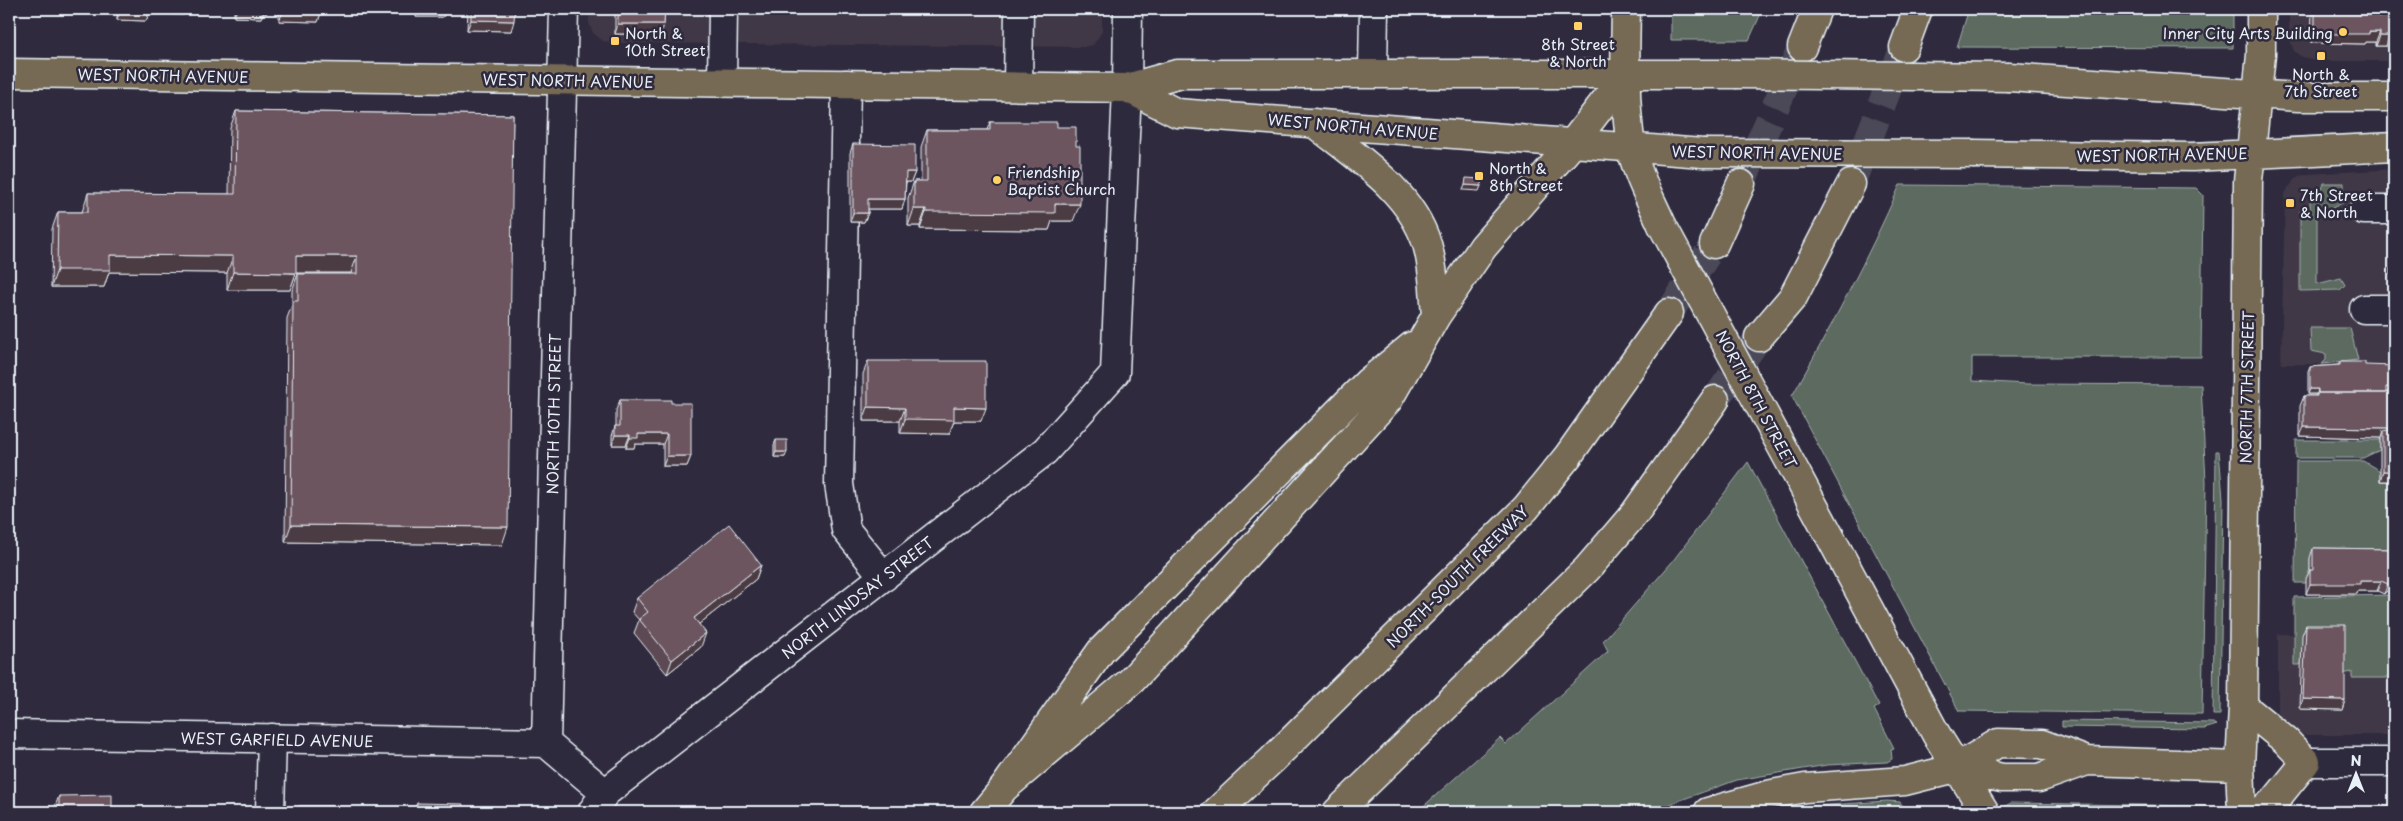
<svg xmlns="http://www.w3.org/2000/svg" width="2403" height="821" viewBox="0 0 2403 821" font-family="'Playpen Sans',sans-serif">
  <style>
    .built { fill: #413747 }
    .green { fill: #5b6a61; stroke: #a2aeac }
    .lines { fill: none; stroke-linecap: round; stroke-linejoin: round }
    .highway-tunnel { stroke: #4b4859; stroke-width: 28; stroke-dasharray: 28 14; stroke-linecap: butt }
    .minor-casing { stroke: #e8f1f8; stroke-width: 31 }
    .major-casing { stroke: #e8f1f8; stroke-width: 31 }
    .highway-casing { stroke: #e8f1f8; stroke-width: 31 }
    .minor { stroke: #2f2a3d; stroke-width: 28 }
    .major { stroke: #766a54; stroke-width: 28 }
    .highway { stroke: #766a54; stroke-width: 28 }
    .major-bridge-casing { stroke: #e8f1f8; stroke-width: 31; stroke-linecap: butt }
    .major-bridge { stroke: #766a54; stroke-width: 28 }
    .wall { fill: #5d4852; stroke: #e8f1f8 }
    .shaded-wall { fill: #4c3b42; stroke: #e8f1f8 }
    .building { fill: #6c545f; stroke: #e8f1f8 }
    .poi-dot { fill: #ffd166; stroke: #2f2a3d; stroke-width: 2 }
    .labels { text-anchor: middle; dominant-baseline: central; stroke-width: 5; stroke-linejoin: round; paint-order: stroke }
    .poi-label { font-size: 15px; fill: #e8f1f8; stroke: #2f2a3d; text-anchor: start }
    .street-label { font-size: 15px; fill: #e8f1f8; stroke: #2f2a3d }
  </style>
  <rect width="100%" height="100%" fill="#2f2a3d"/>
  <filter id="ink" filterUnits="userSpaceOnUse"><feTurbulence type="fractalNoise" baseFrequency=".02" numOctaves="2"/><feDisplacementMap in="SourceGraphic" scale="10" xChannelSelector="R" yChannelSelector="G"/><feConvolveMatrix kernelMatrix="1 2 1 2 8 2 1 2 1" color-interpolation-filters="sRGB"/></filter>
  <g filter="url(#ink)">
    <path class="built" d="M589 9H1102V32L1093 45 1084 47 617 43 603 41 593 33 589 23Z
      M2289 9H2394V61H2315L2300 56 2294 51 2289 38Z
      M2394 169V365L2281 364 2285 194 2288 188 2298 176 2307 174Z
      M2278 634 2394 635V735H2304L2295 731 2282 721 2278 712Z"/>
    <path class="green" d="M1671 9H1763L1749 40H1671Z
      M1969 9H2233V48L1957 47Z
      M2324 183H2344V202L2317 216V284L2341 278 2345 285 2340 290 2300 291V211H2310V201L2313 198 2318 201 2322 196 2320 192Z
      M1900 185 2196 188 2203 195 2201 357H1972V381L2027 384 2201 385 2206 482 2202 714 1959 711 1792 396C1831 327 1868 258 1900 185Z
      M2310 328H2350L2358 360 2322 364 2326 360V354L2311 351Z
      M2296 440H2380V450L2363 458H2296Z
      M2216 451H2219L2223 499 2220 715H2213Z
      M2296 461H2363L2380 471V481L2394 482V678H2352V672L2342 674 2302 661 2300 665H2294V597L2393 595V559L2310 558V579L2306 583H2295Z
      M1748 462 1879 706 1874 709 1894 748 1891 749 1892 759 1887 762 1827 765 1737 780 1647 812H1417L1500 738 1506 744 1608 651 1603 641 1672 562Z
      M2062 721 2213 723 2217 725 2204 729 2062 727Z
      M1887 801 1900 802 1907 812H1777L1814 806Z
      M2011 803 2203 806 2210 807 2216 812H2003L2005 806Z
      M2300 806H2352V812H2300Z
      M2377 806H2394V812H2377Z"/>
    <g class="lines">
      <path class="highway-tunnel" d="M1741 184 1802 47
        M1851 184 1904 47
        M1669 313 1714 244
        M1715 400 1759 337"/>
      <g class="minor-casing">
        <path id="minor" d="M1373 73 1374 9
          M722 82 723 9
          M846 84 839 484 846 530 884 577
          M1018 86 1019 9
          M2364 210H2394
          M2364 309H2394
          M9 734 546 743
          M546 743 564 9
          M546 743 605 793
          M2306 762H2394
          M270 812 272 738
          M592 812 605 793 1045 451 1115 373 1127 88 1128 9"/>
      </g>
      <g class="major-casing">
        <path id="major" d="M1626 9C1625 54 1624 101 1631 146 1636 173 1651 200 1662 225
          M9 73 1127 88 1177 74H1735
          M2009 77 2298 97H2394
          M1127 88 1177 113 1703 153
          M1975 154 2192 157 2394 147
          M1796 473 1936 734 1985 812
          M2243 706 2286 741 2306 762 2276 799 2260 812
          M1956 768 1998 743 2042 744 2087 761 2240 766
          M1956 768 2002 778H2039L2087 761
          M2242 812 2240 766 2243 706 2248 181 2261 55V9"/>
      </g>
      <g class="highway-casing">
        <path id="highway" d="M1802 47 1817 9
          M1904 47 1918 9
          M1314 123C1356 157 1410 190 1427 244 1434 267 1434 292 1436 316
          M1714 244 1741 184
          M1759 337 1793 297 1851 184
          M1004 788 1131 681 1388 400 1436 316 1483 247 1572 144 1625 75
          M984 812 1004 788 1101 651 1368 382 1412 346
          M1216 812 1272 760 1526 508 1568 456 1669 313
          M1337 812 1587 569 1635 513 1715 400
          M1708 812 1772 794 1805 788 1905 781 1956 768"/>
      </g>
      <use href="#minor" class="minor"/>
      <use href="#major" class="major"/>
      <use href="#highway" class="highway"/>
      <g class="major-bridge-casing">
        <path id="major-bridge" d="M1735 74 2009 77
          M1703 153 1975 154
          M1662 225 1796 473"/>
      </g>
      <use href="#major-bridge" class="major-bridge"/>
    </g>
    <path class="wall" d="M114 9H151L146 21 117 20V14L114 13Z
      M234 9H268L267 13H263L261 18 234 17Z
      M279 9H322L318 22 279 21Z
      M416 9H446L443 17H416Z
      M468 9H515L511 31 467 30Z
      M615 9H665L664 24 661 34H615Z
      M2312 9H2394V50H2393L2386 46H2376V42H2366L2365 44 2311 43Z
      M236 111 513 115 502 545 285 542 287 318 292 305V291L298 274H351V273H296L290 290H227V273L109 272 104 287H51L52 229 58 212H82L88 193 229 194 230 128Z
      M990 122 1057 127 1073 221H1052L1049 230 920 229V226H908V198L914 181H921V147L927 130H987Z
      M853 144 915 172 911 182H906L905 199 902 209H868V213L864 222H850V153Z
      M2393 215 2394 282H2391V220Z
      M868 361 981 421H954L949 434 900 433V421H863V374Z
      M2340 362 2365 365 2394 392H2386L2385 393 2392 428 2394 481H2380V440L2381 438 2300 436V406L2304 396H2316V394H2308V372L2310 367 2338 365Z
      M620 400 671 403 691 456 687 466H663V444H635L634 448H626V445H612V436L615 426H616V410Z
      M776 440 785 457H774V445Z
      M2313 548 2394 549V589L2393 591H2387L2384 594 2377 591H2357L2356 594H2306V579L2310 570V558Z
      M761 565 756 579 699 624 701 647 667 674 634 633 639 620 632 612 637 598Z
      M2306 625 2345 700 2342 710 2300 709 2302 635Z
      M59 796 112 812H55V806Z
      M417 803 462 812H413Z"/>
    <path class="shaded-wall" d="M151 9 146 21 117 20 120 10Z
      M153 9H186L184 15 151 14Z
      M237 9H268L267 13H263L261 18 234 17Z
      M419 9H446L443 17H416Z
      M283 12H321L318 22 279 21Z
      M471 20 514 21 511 31 467 30Z
      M618 24H664L661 34H615Z
      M2380 32 2376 42H2366L2365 44 2311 43 2315 34Z
      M2380 36H2389L2386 46H2376Z
      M906 172H915L911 182H902Z
      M1465 185 1481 186 1479 191 1463 190Z
      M868 199H905L902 209H865Z
      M1055 204H1080L1073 221H1052L1049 230 920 229 926 212Z
      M914 209H926L920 226H908Z
      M853 213H868L864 222H850Z
      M110 255 233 256 227 273 109 272 104 287H51L57 270Z
      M296 256H357L351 273H290Z
      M233 272 296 273 290 290H227Z
      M2393 277H2394V282H2391Z
      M2386 387H2394V392H2384Z
      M2310 389H2318L2317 394H2308Z
      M868 407 905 408 900 421H863Z
      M954 407 986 408 981 421H954L949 434 900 433 905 419Z
      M2304 427 2392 428 2388 438 2383 431 2381 438 2300 436Z
      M638 434H667L663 444H635L634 448H626L630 438Z
      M615 435H630L626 445H612Z
      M776 452H787L785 457H774Z
      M667 456H691L687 466H663Z
      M2383 471H2394V481H2380Z
      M291 525 508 527 502 545 285 542Z
      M761 565 756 579 689 632 694 618Z
      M2360 581H2381L2377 591H2357L2356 594H2306L2310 584Z
      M2391 581H2394L2393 591H2387L2384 594 2388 584Z
      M706 633 701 647 667 674 672 660Z
      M2303 699 2345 700 2342 710 2300 709Z"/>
    <path class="building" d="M120 9H150V11L120 10Z
      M283 9H322L321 12H283Z
      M471 9H515L514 21 471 20Z
      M618 9H665L664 24H618Z
      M2315 9H2378L2379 18V9H2394V39L2389 36H2380V32H2369V34H2315Z
      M236 111 513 115 508 527 291 525 293 301H298V274H357V256H296V273L233 272V256L110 255V270H57L58 212H88V193L235 194Z
      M990 122H1057V127H1076V146H1080V204H1055V213L926 212V209H914V181H927V130H990Z
      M853 144 915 145V172H906L905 199H868V213H853Z
      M1466 178 1482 179 1481 186 1465 185Z
      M2393 215H2394V277H2393Z
      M868 361H986V408L954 407V420L905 419V408L868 407Z
      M2340 362H2365V365L2394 366V387H2386V393H2318V389H2310V367L2340 365Z
      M2317 393H2392V428L2304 427V396H2317Z
      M620 400H671V403H691V456H667V434H638V438H630V435H615V426H620Z
      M2394 429V471H2383V431Z
      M776 440H787V452H776Z
      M729 524 761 565 694 618 706 633 672 660 639 619 648 612 637 598Z
      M2313 548 2394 549V581H2391L2388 584 2381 581H2360V584H2310V570H2313Z
      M2306 625H2345V700L2303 699Z
      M112 795V812H59V796Z
      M417 803 463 804 462 812H416Z
      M299 806H332V812H299Z"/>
  </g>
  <g class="poi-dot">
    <rect x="1573" y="21" width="10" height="10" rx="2.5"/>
    <circle cx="2343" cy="32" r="5"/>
    <rect x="610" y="36" width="10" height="10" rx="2.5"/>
    <rect x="2316" y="51" width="10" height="10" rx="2.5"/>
    <rect x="1474" y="171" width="10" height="10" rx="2.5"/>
    <circle cx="997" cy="180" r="5"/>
    <rect x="2285" y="198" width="10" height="10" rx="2.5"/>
  </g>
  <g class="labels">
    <g class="poi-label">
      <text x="625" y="32">North &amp;<tspan x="625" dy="17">10th Street</tspan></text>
      <text x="2333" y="32" text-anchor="end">Inner City Arts Building</text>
      <text x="1578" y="43" text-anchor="middle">8th Street<tspan x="1578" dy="17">&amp; North</tspan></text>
      <text x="2321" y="73" text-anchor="middle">North &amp;<tspan x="2321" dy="17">7th Street</tspan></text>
      <text x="1489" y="167">North &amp;<tspan x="1489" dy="17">8th Street</tspan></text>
      <text x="1007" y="171">Friendship<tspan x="1007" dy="17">Baptist Church</tspan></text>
      <text x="2300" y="194">7th Street<tspan x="2300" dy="17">&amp; North</tspan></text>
    </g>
    <g class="street-label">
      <text transform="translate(163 75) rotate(1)">WEST NORTH AVENUE</text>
      <text transform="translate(568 80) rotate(1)">WEST NORTH AVENUE</text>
      <text transform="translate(1353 126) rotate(5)">WEST NORTH AVENUE</text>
      <text transform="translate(1757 152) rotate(1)">WEST NORTH AVENUE</text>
      <text transform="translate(2162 154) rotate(-1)">WEST NORTH AVENUE</text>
      <text transform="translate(2246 387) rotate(-89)">NORTH 7TH STREET</text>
      <text transform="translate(1757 399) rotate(62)">NORTH 8TH STREET</text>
      <text transform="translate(553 414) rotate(-89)">NORTH 10TH STREET</text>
      <text transform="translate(1457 576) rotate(-45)">NORTH-SOUTH FREEWAY</text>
      <text transform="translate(857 597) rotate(-38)">NORTH LINDSAY STREET</text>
      <text transform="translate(277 739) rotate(1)">WEST GARFIELD AVENUE</text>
    </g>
  </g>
  <rect width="2403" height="821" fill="none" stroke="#2f2a3d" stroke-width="30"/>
  <rect x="15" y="15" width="2373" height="791" fill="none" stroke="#e8f1f8" stroke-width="2" filter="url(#ink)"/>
  <g transform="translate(2356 774)" stroke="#2f2a3d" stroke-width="4" paint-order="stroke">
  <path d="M0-4L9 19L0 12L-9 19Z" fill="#e8f1f8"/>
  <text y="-8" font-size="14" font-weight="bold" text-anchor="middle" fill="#e8f1f8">N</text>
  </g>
</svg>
